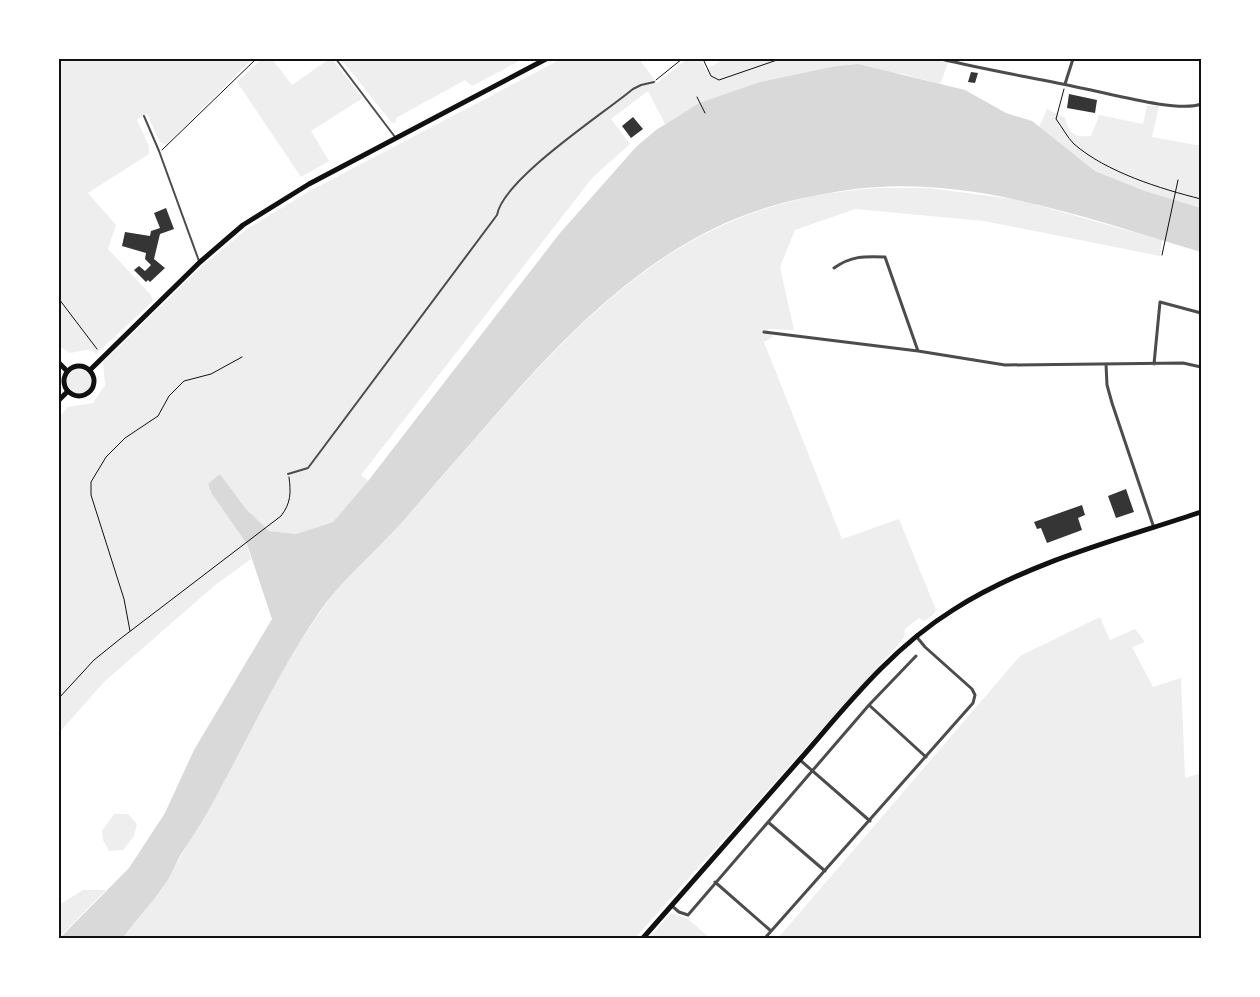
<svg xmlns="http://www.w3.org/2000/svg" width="1260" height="997" viewBox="0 0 1260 997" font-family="Roboto,sans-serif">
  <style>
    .green { fill: #eee }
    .water { fill: #d9d9d9 }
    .building { fill: #353535 }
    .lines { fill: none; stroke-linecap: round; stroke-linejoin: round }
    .path { stroke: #111; stroke-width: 1 }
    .service { stroke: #4c4c4c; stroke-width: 2 }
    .minor { stroke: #4c4c4c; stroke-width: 3 }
    .secondary { stroke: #111; stroke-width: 5 }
    .neatline { fill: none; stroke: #111; stroke-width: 2 }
  </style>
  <rect width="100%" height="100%" fill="#fff"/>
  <path class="green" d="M59 59H252L166 145 160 142 147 114 137 120 149 146V154L88 193 116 225 108 249 150 294 153 301 96 354 91 349 70 353 59 346Z
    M262 59H272L292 85 329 59H332L363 98 311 131 329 161 301 177 237 82Z
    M341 59H523L472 86 465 80 396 118V122L392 123Z
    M561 59H642V63L657 83 687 59H701L706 70 723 59H930L948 63 940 84 903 74 831 67 760 82 699 103 665 124 648 91 611 119 630 144 593 177 361 475 368 481 333 522 296 534 269 531 246 509 220 474 208 485 247 544 251 559 214 586 104 682 59 733V417L68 407 93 403 105 385 103 362 200 268 247 229 308 192Z
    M1147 106H1159L1152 137 1201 146V208L1145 191 1095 171 1039 127 1047 109 1065 118C1070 135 1074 137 1091 136L1099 115 1143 124Z
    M878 188H929L1019 200 1162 240 1160 256 984 221 855 209 795 230 780 267 794 330 768 329 773 337 764 342 842 539 899 519 936 610 933 615 924 621 919 618 905 629 904 638 635 938H123C135 920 152 904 164 886 177 866 187 843 199 822 237 751 274 677 321 611 340 583 364 561 388 537 406 519 423 498 440 479 568 334 668 201 878 188Z
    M67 381a12 12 0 1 1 24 0a12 12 0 1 1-24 0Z
    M1100 617 1110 640 1135 629 1145 642 1132 647 1153 687 1181 678 1185 778 1201 773V938H778L1020 656Z
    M114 814H128L137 824 134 836 123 850 109 851 103 840 102 831Z
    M83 890H106L59 938V905Z
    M671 913 688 919 710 938H649Z"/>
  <path class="water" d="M858 64 965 90 1006 113 1032 121 1095 171 1145 191 1201 208V252C1088 219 969 173 848 190 807 196 762 206 723 224 604 279 521 387 436 483 420 501 405 520 388 537 365 561 340 583 320 611 276 675 245 745 207 813 199 827 189 841 180 856 175 866 170 878 163 887 151 905 135 920 123 938H60L129 868 165 813 194 750 272 619 247 544 212 494 208 484 220 474 246 509 269 531 296 534 333 522 368 481 560 233 636 147 656 130 699 103 760 82 831 67Z"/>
  <path class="building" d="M971 72 978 73 975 83 968 82Z
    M1069 94 1097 100 1095 113 1067 108Z
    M633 117 643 129 631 138 622 126Z
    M166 208 174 229 160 234 154 259 165 268 150 282 148 280 146 282 134 270 139 266 145 271 151 265 145 259 146 253 122 246 125 232 150 236 151 231 160 228 154 213Z
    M1126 489 1134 512 1116 518 1108 496Z
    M1082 505 1085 515 1078 518 1082 530 1047 543 1041 528 1037 529 1034 522Z"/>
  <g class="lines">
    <path class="path" d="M703 59 711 76 719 80 780 59
      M656 80 682 59
      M1064 89 1056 119C1062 127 1067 137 1074 144 1106 172 1161 189 1201 199
      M697 97 705 113
      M162 150 256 59
      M1162 255 1178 180
      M59 299 97 349
      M130 631 124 599 91 495V482L106 457 125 438 158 416 169 396 184 381 211 374 242 357
      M59 698 94 660 120 639 281 516C291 503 291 493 289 477"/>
    <path class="service" d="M336 59 395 137
      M144 116 159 151 199 261
      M288 474 308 468 497 215C503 179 603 114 633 89L641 85 654 82"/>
    <path class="minor" d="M941 59C987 70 1034 78 1081 88 1108 93 1178 113 1201 104
      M1065 84 1073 59
      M834 268C851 256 864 256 885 257L918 351
      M764 332 918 351 1005 365 1183 363 1201 367
      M1106 364 1107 385 1112 403 1154 528
      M1154 364 1160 302 1201 313
      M869 705 926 757
      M800 760 870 821
      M768 822 825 871
      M715 882 771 931
      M672 906 679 912 688 915 869 705 916 656
      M765 938 973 703 975 695 972 689 925 647 916 636"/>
    <path class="secondary" d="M59 363 67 371
      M64 381a15 15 0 1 1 30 0a15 15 0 1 1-30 0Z
      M90 370 200 262 243 225 309 184 546 59
      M59 400 67 392
      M643 938C696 878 749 818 802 757 848 704 892 648 953 610 1028 562 1118 540 1201 512"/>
  </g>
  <rect width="1260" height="997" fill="none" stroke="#ffffff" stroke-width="120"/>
  <rect x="60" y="60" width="1140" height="877" class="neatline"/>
</svg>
